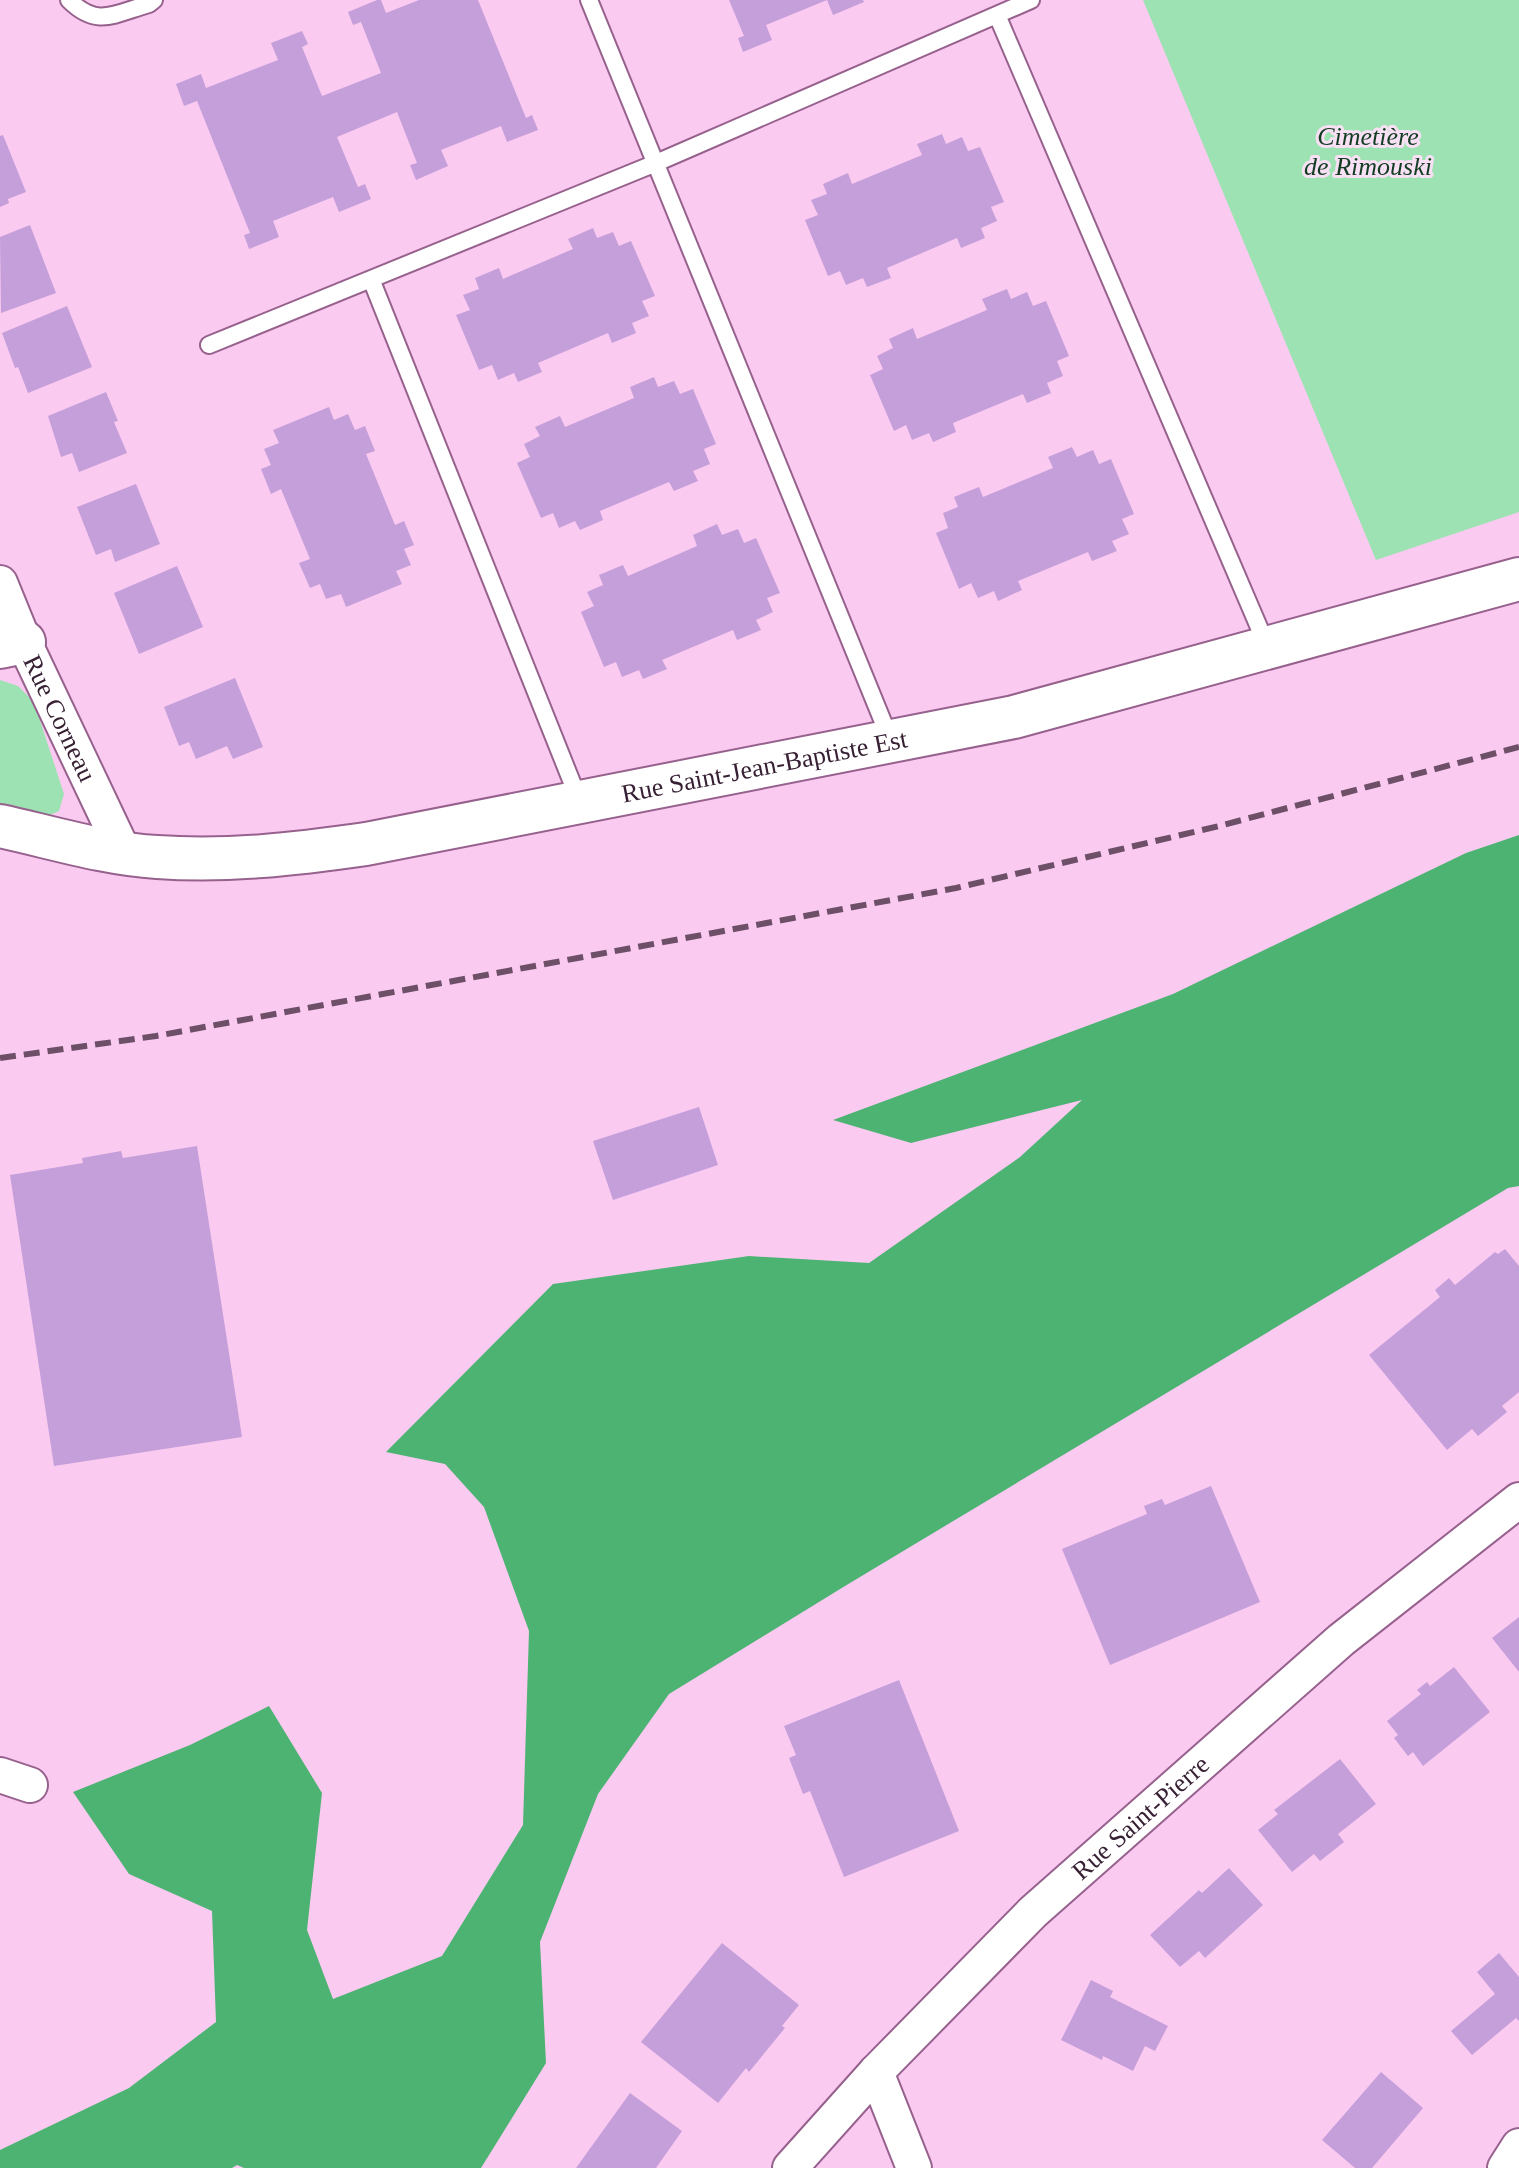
<svg xmlns="http://www.w3.org/2000/svg" width="1519" height="2168" viewBox="0 0 1519 2168" font-family="'Times New Roman',serif">
  <style>
    .green { fill: #9de2b2 }
    .forest { fill: #4db373 }
    .building { fill: #c59fda }
    .lines { fill: none; stroke-linecap: round; stroke-linejoin: round }
    .service-casing { stroke: #97618d; stroke-width: 20 }
    .minor-casing { stroke: #97618d; stroke-width: 38 }
    .tertiary-casing { stroke: #97618d; stroke-width: 46 }
    .service { stroke: #fff; stroke-width: 16 }
    .minor { stroke: #fff; stroke-width: 34 }
    .tertiary { stroke: #fff; stroke-width: 42 }
    .rail { stroke: #6d4f68; stroke-width: 6; stroke-dasharray: 16 8; stroke-linecap: butt }
    .labels { text-anchor: middle; dominant-baseline: central; stroke-width: 6; stroke-linejoin: round; paint-order: stroke }
    .park-label { font-size: 26px; font-style: italic; fill: #133d23; stroke: #f9e0f4 }
    .street-label { font-size: 26px; fill: #372033; stroke: #f9e0f4 }
  </style>
  <rect width="100%" height="100%" fill="#fbcaf1"/>
  <path class="green" d="M1143 0H1519V512L1376 560Z
    M0 680 18 686 34 702 64 794 59 811 37 821 0 810Z"/>
  <path class="forest" d="M1519 835V1186L1508 1188 845 1586 669 1694 598 1794 540 1942 546 2063 481 2168H244L237 2165 232 2168H0V2150L129 2088 216 2022 212 1911 129 1874 73 1792 190 1745 269 1706 322 1793 307 1930 333 1999 442 1956 523 1825 529 1631 484 1507 445 1464 386 1452 553 1284 749 1256 869 1263 1020 1157 1082 1100 911 1143 833 1120 1173 994 1466 853Z"/>
  <path class="building" d="M377 0H381L386 13 419 0H478L526 118 532 115 538 130 507 142 501 126 441 150 448 166 416 180 410 165 417 163 397 112 337 137 358 187 365 184 371 199 339 212 333 197 273 221 279 237 249 249 244 235 250 233 197 101 184 106 176 84 201 74 206 88 278 60 271 43 302 31 308 44 302 47 322 96 381 73 361 22 353 25 348 12Z
    M729 0H863L864 2 833 15 827 0 766 25 772 40 743 52 738 38 744 36Z
    M942 134 946 144 962 137 968 151 980 147 1004 202 991 207 997 221 981 228 985 238 961 248 957 238 887 268 891 278 867 287 863 278 846 285 840 271 828 276 805 220 818 215 811 200 827 194 823 184 848 173 852 184 922 155 917 144Z
    M3 135 26 192 8 199 9 203 0 207V136Z
    M30 225 56 293 1 313 0 237Z
    M593 228 597 238 613 232 619 246 631 241 655 296 642 301 649 316 632 323 636 333 612 343 608 333 538 363 542 372 518 382 514 373 498 380 492 365 479 370 456 315 470 310 463 295 479 289 475 278 499 268 503 279 573 249 568 239Z
    M1007 289 1011 299 1027 292 1033 306 1046 301 1069 356 1057 361 1063 376 1047 383 1051 393 1027 403 1023 394 953 423 956 432 933 442 929 433 912 440 906 425 894 431 870 375 883 369 877 356 893 348 889 339 913 328 917 339 987 310 982 299Z
    M67 306 92 367 28 393 18 367 15 368 2 333Z
    M654 377 658 387 674 381 680 394 693 389 716 444 704 449 710 464 693 471 698 481 674 491 669 482 600 511 603 520 580 530 575 521 559 528 553 513 541 518 517 463 530 457 524 444 540 436 535 427 560 416 565 427 634 398 630 387Z
    M106 392 118 421 114 422 127 453 79 472 72 453 61 457 48 416Z
    M329 407 334 420 348 414 355 430 365 426 375 451 366 454 395 525 404 521 414 545 404 549 411 565 396 571 402 584 346 607 341 594 326 599 320 584 310 588 299 563 310 559 281 489 271 494 261 469 271 465 264 449 279 443 273 430Z
    M1072 447 1077 457 1093 450 1099 464 1111 459 1134 514 1122 519 1129 534 1112 541 1117 551 1092 561 1088 552 1018 581 1022 590 998 601 994 591 978 598 971 583 959 589 936 533 948 528 943 513 958 507 954 497 979 487 983 497 1053 468 1048 457Z
    M136 484 160 544 115 562 111 549 96 555 77 507Z
    M717 524 722 535 738 529 744 543 756 538 780 593 767 598 773 612 756 620 761 630 737 640 733 630 662 660 667 669 643 679 639 670 622 677 616 662 604 667 581 612 594 606 587 592 603 585 599 575 623 565 628 576 697 546 693 535Z
    M177 566 203 627 139 654 114 593Z
    M235 678 263 747 233 759 227 746 196 759 189 742 179 746 164 707Z
    M699 1107 718 1165 613 1200 593 1141Z
    M197 1146 242 1437 54 1466 10 1175 83 1163 82 1158 121 1151 123 1158Z
    M1505 1249 1519 1266V1392L1502 1406 1507 1412 1478 1436 1472 1429 1447 1450 1369 1355 1440 1297 1435 1290 1449 1278 1455 1285 1495 1252 1498 1254Z
    M1211 1486 1260 1602 1110 1665 1062 1549 1147 1514 1144 1506 1162 1499 1165 1505Z
    M1519 1617V1672L1492 1638Z
    M1454 1667 1490 1712 1423 1766 1413 1752 1408 1756 1394 1738 1398 1735 1387 1721 1421 1694 1417 1690 1427 1682 1430 1686Z
    M899 1680 959 1831 844 1877 810 1791 803 1794 789 1758 796 1755 784 1726Z
    M1340 1759 1376 1804 1338 1834 1344 1842 1320 1861 1314 1854 1292 1872 1258 1830 1278 1814 1274 1810Z
    M1229 1868 1263 1905 1205 1958 1199 1951 1180 1967 1150 1935 1199 1890 1202 1893Z
    M722 1943 799 2005 782 2026 785 2028 749 2072 746 2068 718 2103 641 2042Z
    M1499 1953 1519 1977V2021L1516 2018 1472 2055 1451 2031 1495 1994 1477 1972Z
    M1091 1980 1113 1991 1110 1997 1168 2026 1155 2051 1145 2046 1133 2071 1103 2056 1102 2060 1061 2040Z
    M1381 2072 1423 2108 1372 2168H1355L1322 2140Z
    M630 2093 682 2131 656 2168H576Z"/>
  <g class="lines">
    <g class="service-casing">
      <path id="service" d="M69 0C97 28 114 14 149 4L154 0
        M589 0 890 739
        M997 15 1267 646
        M371 279 579 800
        M209 345 656 163 1031 0"/>
    </g>
    <g class="minor-casing">
      <g id="minor">
        <path id="s1" d="M0 583 24 642 124 853"/>
        <path d="M0 1775 30 1785"/>
        <path d="M876 2072 914 2168"/>
        <path id="s2" d="M790 2168 876 2072 1033 1912 1341 1640 1519 1500"/>
        <path d="M1505 2168 1519 2146"/>
      </g>
    </g>
    <g class="tertiary-casing">
      <g id="tertiary">
        <path d="M0 647 24 642"/>
        <path id="s3" d="M0 826C51 837 105 854 157 857 228 862 296 854 366 844L1014 717 1519 579"/>
      </g>
    </g>
    <use href="#service" class="service"/>
    <use href="#minor" class="minor"/>
    <use href="#tertiary" class="tertiary"/>
    <path class="rail" d="M0 1058 156 1036 956 888 1219 826 1519 747"/>
  </g>
  <g class="labels">
    <g class="park-label">
      <text x="1368" y="136">Cimetière<tspan x="1368" dy="30">de Rimouski</tspan></text>
    </g>
    <g class="street-label">
      <text stroke="none"><textPath href="#s1" startOffset="148">Rue Corneau</textPath></text>
      <text stroke="none"><textPath href="#s3" startOffset="776">Rue Saint-Jean-Baptiste Est</textPath></text>
      <text stroke="none"><textPath href="#s2" startOffset="496">Rue Saint-Pierre</textPath></text>
    </g>
  </g>
</svg>
